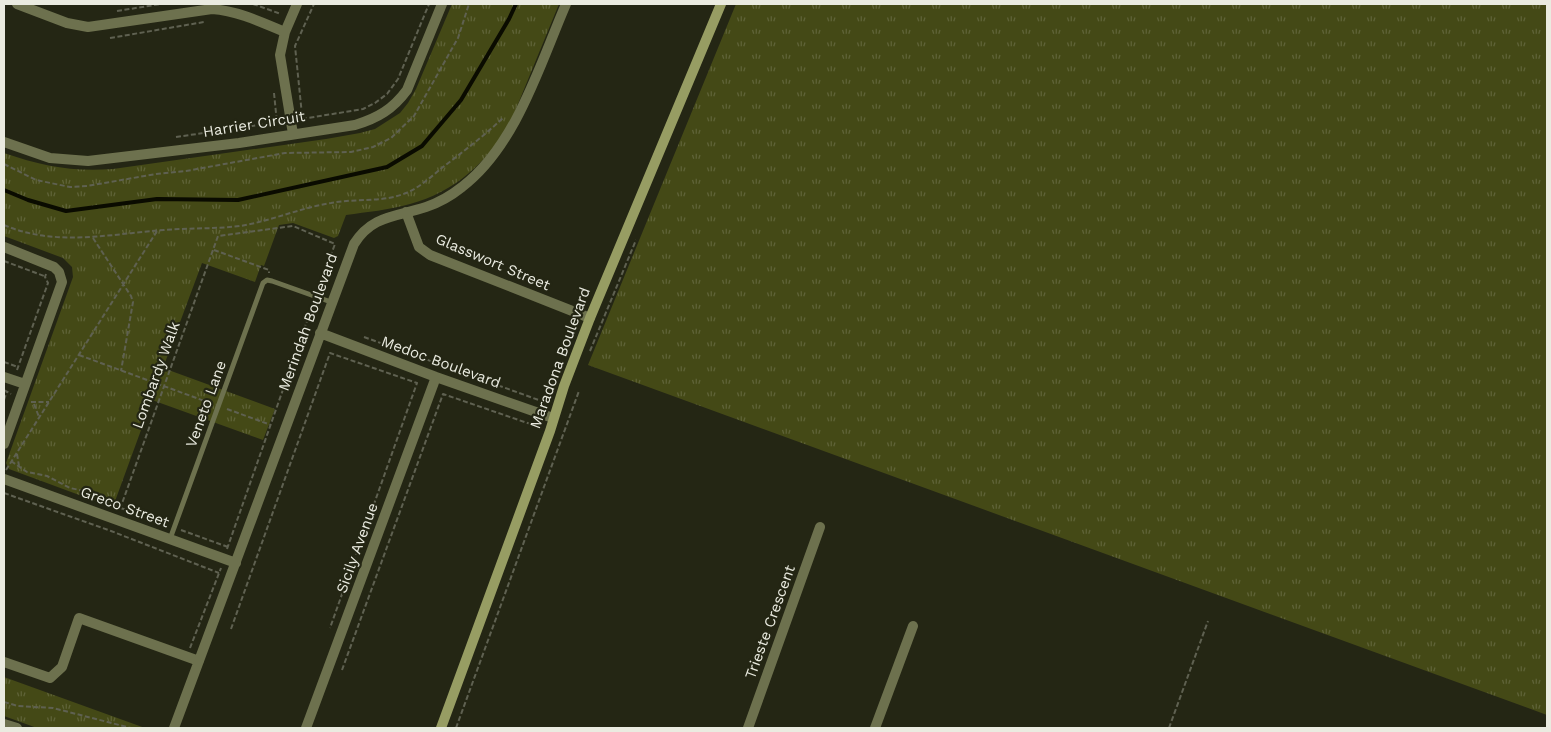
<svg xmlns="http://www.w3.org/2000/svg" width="1551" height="732" viewBox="0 0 1551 732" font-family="'Work Sans',sans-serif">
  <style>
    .park { fill: url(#park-tufts) }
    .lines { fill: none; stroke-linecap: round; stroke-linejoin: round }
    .stream { stroke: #0a0b00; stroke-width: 4 }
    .path { stroke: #5f6151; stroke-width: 2; stroke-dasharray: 5 2.5; stroke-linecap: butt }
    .lane { stroke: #6d714e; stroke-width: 5 }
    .street { stroke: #6d714e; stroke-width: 10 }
    .secondary { stroke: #979d63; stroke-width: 10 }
    .labels { text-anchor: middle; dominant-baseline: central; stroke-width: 4.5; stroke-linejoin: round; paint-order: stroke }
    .street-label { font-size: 15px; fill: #eaebe0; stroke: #242614 }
  </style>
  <defs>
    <pattern id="park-tufts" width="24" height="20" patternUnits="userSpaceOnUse" patternTransform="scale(1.25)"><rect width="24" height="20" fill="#444916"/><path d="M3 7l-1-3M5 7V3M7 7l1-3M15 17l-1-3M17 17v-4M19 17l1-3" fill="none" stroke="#5f6338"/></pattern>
  </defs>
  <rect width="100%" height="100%" fill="#242614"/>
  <path class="park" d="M452 4H559L511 121C489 161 455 192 410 204 389 210 367 212 346 215L338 236 334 238 293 223 279 225 264 266 261 265 255 282 202 263 163 368 275 409 263 440 152 400 114 504 109 506 9 469 6 463 73 277 72 267 63 258 4 236V153C42 166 72 172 113 169L326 139 360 133 375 129 400 113 408 103 416 89Z
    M736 4H1547V715L588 365Z
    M4 677 145 728H37L4 716Z"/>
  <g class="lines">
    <path class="stream" d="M4 190 28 200 66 211 157 199 238 200 387 167 422 146 461 100 509 19 516 4"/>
    <path class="path" d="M253 4 281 14
      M117 11 161 4
      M110 38 204 22
      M274 93 277 123
      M302 115 295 46 314 4
      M302 119 363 109 375 103 387 94 398 79 429 4
      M176 137 280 122
      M4 164 36 180 70 187 87 186 156 174 186 171 285 153 351 152 373 147 391 138 414 116 458 38 469 4
      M4 225C55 247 110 234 164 230 189 228 215 229 240 226 271 221 300 208 331 203 356 198 382 203 406 193 419 188 432 176 443 167 464 151 485 135 504 117
      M93 238 131 296 133 302 121 371
      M214 250 269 270V273
      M4 261 44 276
      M364 337 547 403
      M590 351 636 240
      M79 355 210 403
      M4 362 18 367
      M17 370 48 283 45 277 46 274
      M4 390 11 394
      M4 400 7 391
      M31 402H49
      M34 404 39 417
      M227 409 271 425
      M17 454 19 466
      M11 461 27 472 47 476 70 488 89 492 118 507 167 525
      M6 470 157 231
      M4 493 111 531 219 573
      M120 509 218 236 293 226 335 244 318 290
      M181 530 228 547
      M227 549 313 304
      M231 629 330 353 417 383 330 628
      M190 648 221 568
      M342 670 443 394 539 427
      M4 702 18 706 53 708 131 728
      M456 728 579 391
      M1169 728 1208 621"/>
    <path class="lane" d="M170 539 263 283 267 280 272 281 331 302"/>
    <path class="street" d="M17 4 67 23 88 27 212 9C238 11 261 22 285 32
      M293 134 280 55 285 32 297 4
      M4 142 50 158 88 161 239 143 355 125C378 118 393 109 407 90L442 4
      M406 212 419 247 430 255 590 318
      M4 247 54 267 59 272 62 282 4 444
      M320 333 436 377 553 418
      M4 377 25 384
      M4 479 236 563
      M4 662 50 678 62 667 79 618 199 661
      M4 724 17 728
      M174 728 354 244C372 215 396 217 426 207 438 203 452 195 462 187 516 146 540 64 566 4
      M306 728 436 377
      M748 728 820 527
      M875 728 913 626"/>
    <path class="secondary" d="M441 728 550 431 564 386 590 318 721 4"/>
  </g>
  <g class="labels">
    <g class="street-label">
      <text transform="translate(254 124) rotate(-9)">Harrier Circuit</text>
      <text transform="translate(493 262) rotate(23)">Glasswort Street</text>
      <text transform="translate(308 322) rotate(-70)">Merindah Boulevard</text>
      <text transform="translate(560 358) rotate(-70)">Maradona Boulevard</text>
      <text transform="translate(441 362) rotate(20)">Medoc Boulevard</text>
      <text transform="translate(156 375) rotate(-70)">Lombardy Walk</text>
      <text transform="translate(206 404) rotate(-70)">Veneto Lane</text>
      <text transform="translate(125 507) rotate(20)">Greco Street</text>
      <text transform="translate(357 548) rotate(-70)">Sicily Avenue</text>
      <text transform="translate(770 622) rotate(-70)">Trieste Crescent</text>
    </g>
  </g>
  <rect width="1551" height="732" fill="none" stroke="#eaebe0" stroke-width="10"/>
</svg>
